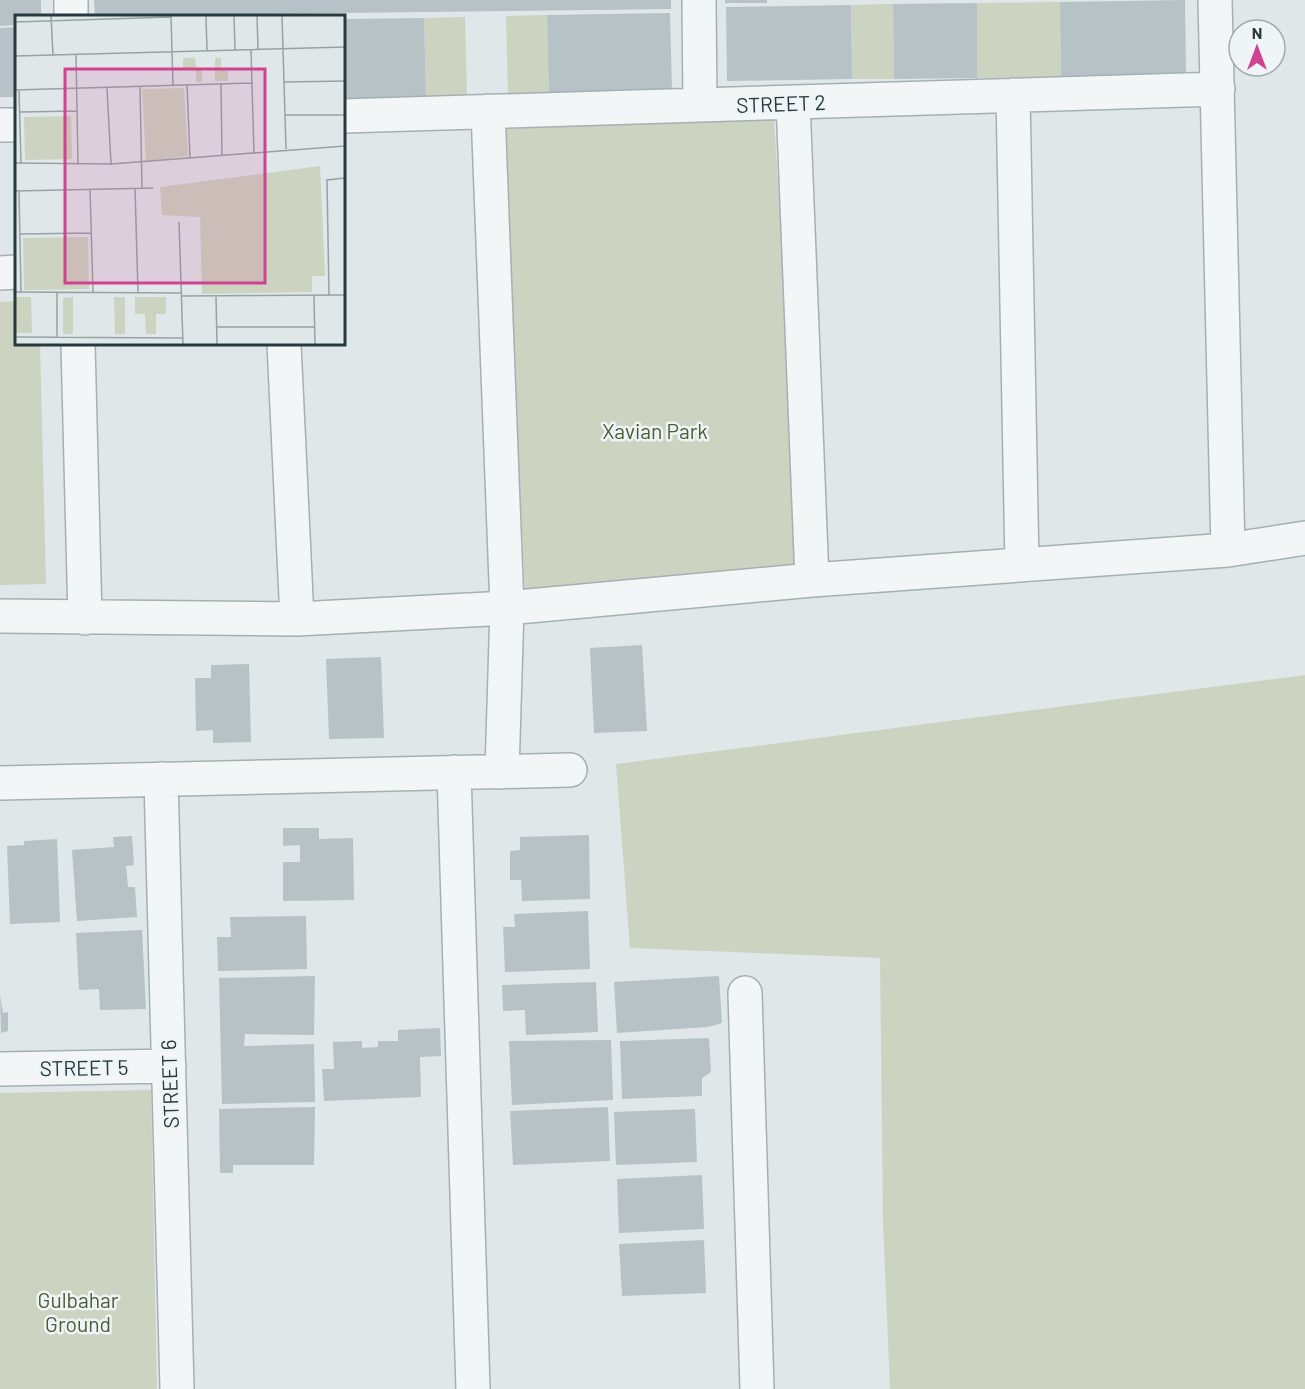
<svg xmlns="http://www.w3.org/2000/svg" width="1305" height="1389" viewBox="0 0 1305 1389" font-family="Barlow,sans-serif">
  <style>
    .green { fill: #ccd3c0 }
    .building { fill: #b6c2c5 }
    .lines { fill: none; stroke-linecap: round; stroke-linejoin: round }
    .minor-casing { stroke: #a4b0b3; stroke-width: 36 }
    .minor { stroke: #f2f6f7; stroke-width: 33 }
    .labels { text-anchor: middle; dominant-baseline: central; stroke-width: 5; stroke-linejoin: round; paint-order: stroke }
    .street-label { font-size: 21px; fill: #283a40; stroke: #eff5f6 }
    .park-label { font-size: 21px; fill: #4c5c35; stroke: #eff5f6 }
    .inset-road { fill: none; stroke: #96a2a5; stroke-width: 1.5 }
    .view { fill: #cf4390; fill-opacity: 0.15; stroke: #cf4390; stroke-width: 3 }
    .inset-edge { fill: none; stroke: #283a40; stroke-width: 3 }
  </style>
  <rect width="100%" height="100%" fill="#dfe7e9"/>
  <path class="green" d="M1060 2 1061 77 977 78V3Z
    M893 4 894 79H852L851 5Z
    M547 15 549 94 508 95 506 16Z
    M465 17 467 96 426 97 424 18Z
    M774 119 801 565 525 594 503 129Z
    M16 301V344H40L46 584 0 585V302Z
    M1305 675V1389H890L883 1223 880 958 630 948 616 764Z
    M151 1090 157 1389H0V1093Z"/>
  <path class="building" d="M0 0H41V16H16V25L0 26Z
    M94 0H671V9L95 16Z
    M725 0H767V3H725Z
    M1185 0 1186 75 1061 77 1060 2Z
    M977 3V78L894 79 893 4Z
    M851 5 852 79 727 81 726 7Z
    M670 13 672 92 549 94 547 15Z
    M424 18 426 97 344 99V19Z
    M16 27V97H0V28Z
    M642 645 647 731 594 733 590 648Z
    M381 657 384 738 329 739 326 659Z
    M249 664 251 742 213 743V730L196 731 195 678H211V665Z
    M283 828H319V839L353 838 354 900 283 901V862H300V845L283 846Z
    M589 835 590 899 522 901 521 880H510V851L520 850V837Z
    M132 836 134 865 126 866 128 887H135L137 917 77 921 72 850 114 847 113 837Z
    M57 839 60 922 10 924 7 846 24 845V841Z
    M588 911 590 969 505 972 503 927H515L514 914Z
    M306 916 307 969 218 971 217 937H231L230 917Z
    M142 930 146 1009 100 1010 99 989 79 990 76 933Z
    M315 976 314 1035 245 1034 244 1046 314 1044 315 1102 222 1104 219 978Z
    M719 976 722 1023 708 1027 617 1033 614 982Z
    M596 982 598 1032 526 1035 525 1010 503 1011 502 985Z
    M0 995 3 1013 8 1012V1031L1 1033Z
    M440 1028 441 1056 420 1057 421 1097 324 1101 322 1069H334L333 1042 362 1041V1048L378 1047V1041H398V1030Z
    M709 1038 711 1072 702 1078V1096L622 1099 620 1041Z
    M611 1040 613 1100 512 1105 509 1041Z
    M315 1107 314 1165H233V1173H220L219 1109Z
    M608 1107 610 1161 513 1165 510 1111Z
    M695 1109 697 1162 616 1165 614 1112Z
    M702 1175 704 1229 619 1233 617 1179Z
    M704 1240 706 1293 622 1296 619 1244Z"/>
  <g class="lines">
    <g class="minor-casing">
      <path id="minor" d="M71 0V16
        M699 0 700 105
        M1215 0 1228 550
        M1013 95 1022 565
        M793 102 812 580
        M488 111 507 608 502 772
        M344 116 1218 89
        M0 125H16
        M0 273 16 272
        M78 344 85 618
        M284 344 297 619
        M0 616 297 619 507 608 812 580 1228 550 1305 538
        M454 772 473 1389
        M161 779 177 1389
        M0 783 570 770
        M745 993 757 1389
        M0 1069 169 1066"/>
    </g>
    <use href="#minor" class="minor"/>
  </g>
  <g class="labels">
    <g class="street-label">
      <text transform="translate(781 103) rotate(-2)">STREET 2</text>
      <text transform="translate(84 1067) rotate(-1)">STREET 5</text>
      <text transform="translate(169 1084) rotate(-92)">STREET 6</text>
    </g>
    <g class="park-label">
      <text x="655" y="430">Xavian Park</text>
      <text x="78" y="1299">Gulbahar<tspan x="78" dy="24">Ground</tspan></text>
    </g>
  </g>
  <g transform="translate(15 15)">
    <rect width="330" height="330" fill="#dfe7e9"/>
    <path d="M168 43H180L181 55H187V67H181V55H168ZM200 43H206V55H213V66H200ZM169 73 173 141 131 146 127 74ZM56 101 57 144 10 145 9 102ZM305 151 310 261H297V277L187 279 185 202 147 200 145 172ZM73 222 74 274 9 275 8 223ZM0 282H16L17 318H0ZM58 282V319H48V283ZM99 282H110V319H100ZM120 282H151V299H141V319H131L130 299H120Z" fill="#ccd3c0"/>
    <path class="inset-road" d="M36 1 38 40M156 1 158 71M191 1 192 36M219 1 220 35M242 1 243 34M267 1 271 134M0 7 156 2M236 35 239 139M61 39 63 149M0 41 330 32M269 67 330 66M206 69 207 141M172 70 175 143M125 72 127 173M92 73 96 149M0 75 237 68M4 75 6 148M5 97 62 96M270 100H330M0 148 96 149 330 131M120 173 123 278M75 174 78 277M0 176 138 173M4 176 6 277M164 207 168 329M5 219 76 218M0 277 167 278M314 280 312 165 330 163M167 281 330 280M299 281 300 329M201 282 202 329M201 312H300M0 322 168 323M42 322V277"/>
    <path class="view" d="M50 54H250V268H50Z"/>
    <rect width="330" height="330" class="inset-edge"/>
  </g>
  <g transform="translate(1257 48)"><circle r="28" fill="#eff5f6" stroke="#9faaad" stroke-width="1.5"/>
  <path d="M0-4.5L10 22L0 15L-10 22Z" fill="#cf4390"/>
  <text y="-9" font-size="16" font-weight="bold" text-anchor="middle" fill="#283a40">N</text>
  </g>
</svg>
